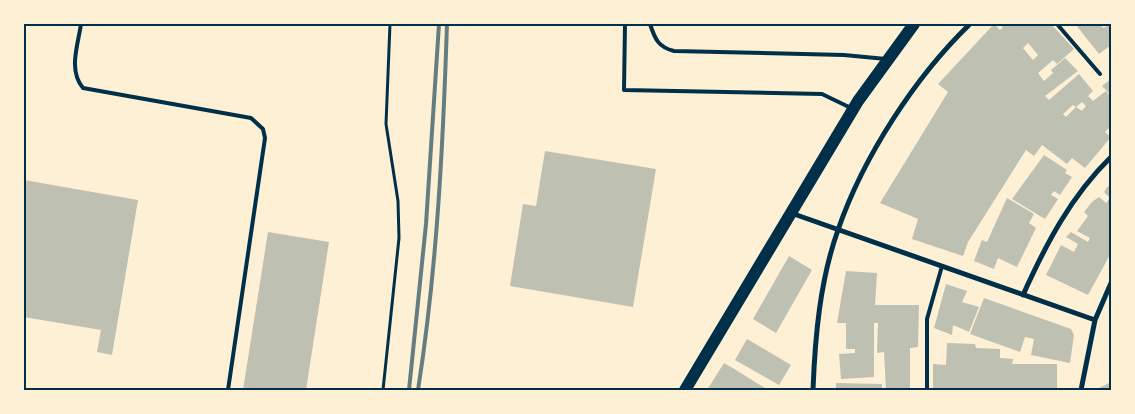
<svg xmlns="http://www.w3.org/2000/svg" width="1135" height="414" viewBox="0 0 1135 414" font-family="'Source Sans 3',sans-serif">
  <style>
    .building { fill: #bec0b2; fill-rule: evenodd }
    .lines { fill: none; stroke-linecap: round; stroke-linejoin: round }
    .path { stroke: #003049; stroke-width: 3 }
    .service { stroke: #003049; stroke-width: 4 }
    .minor { stroke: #003049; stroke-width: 5 }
    .primary { stroke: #003049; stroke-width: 12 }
    .rail { stroke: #657d81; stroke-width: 4 }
    .neatline { fill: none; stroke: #003049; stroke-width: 2 }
  </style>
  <rect width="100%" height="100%" fill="#fdf0d5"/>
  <path class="building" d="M994 24 1000 30 1003 27 999 24H1051L1074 49 1057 64 1053 60 1038 73 1044 81 1053 73 1051 70 1065 58 1078 71 1045 96 1049 100 1079 74 1093 91 1088 96 1093 101 1106 91 1111 97V126L1105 132 1111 137 1085 168 1072 158 1067 164 1042 145 1034 156 1026 150 968 242 963 256 912 239 918 219 880 203 948 92 938 84ZM1028 43 1038 55 1033 60 1023 48ZM1082 102 1086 106 1082 111 1076 107 1066 117 1063 114 1073 105 1076 107Z
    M1078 24H1100L1103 28 1111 24V45L1099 54 1076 25Z
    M1111 79V95L1102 86Z
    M545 151 656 169 633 307 510 286 523 204 536 206Z
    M1044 155 1067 170 1065 173 1072 177 1060 195 1054 191 1051 195 1058 199 1045 219 1012 199Z
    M24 180 138 200 112 355 97 352 101 330 24 317Z
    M1108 186 1111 189V253L1088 295 1046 275 1061 245 1074 252 1078 244 1066 237 1071 232 1088 242 1090 238 1077 231 1088 216 1084 212 1092 202 1099 197 1106 203 1110 198 1104 192Z
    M1007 198 1034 214 1029 223 1036 228 1017 267 998 258 994 269 974 261 982 240 987 242Z
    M268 232 329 242 306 390H243Z
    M789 256 812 270 776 333 753 319Z
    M846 271 877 273 875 305H919L918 347 910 348V390H886L884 352 877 353 878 323H874V377L841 379 839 354 855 353V349H846V323H837Z
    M946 284 967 291 962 302 979 307 969 332 953 325 952 335 934 328Z
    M984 298 1071 329 1074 335 1070 363 1031 355 1034 339 1025 337 1020 352 970 334Z
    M747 339 791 365 779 385 735 360Z
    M947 343 975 344 976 348 1000 349V358L1013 359 1012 364H1057V390H933V364L946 365Z
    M724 363 731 367 768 390H707Z
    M1111 382V390H1100L1099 388Z
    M836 383 882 384V390H836Z"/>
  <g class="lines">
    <path class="path" d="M383 390 399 238 398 201 386 124 390 24"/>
    <path class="service" d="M81 24C78 45 68 70 83 88L251 118 263 129 265 138 228 390
      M625 24 624 90 822 94 851 108
      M650 24C655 39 658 47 674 51L844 55 886 59
      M1057 24 1100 74
      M927 390V319L942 266"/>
    <path class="minor" d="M791 213 1095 320
      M1023 295C1046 244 1071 196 1111 157
      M813 390C815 337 820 280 838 230 863 157 915 77 970 24
      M1081 390 1095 320 1111 283"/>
    <path class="primary" d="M685 390 858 101 914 24"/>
    <path class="rail" d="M409 390 426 224 439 24
      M418 390C437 269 443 146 447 24"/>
  </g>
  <rect width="1135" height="414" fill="none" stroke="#fdf0d5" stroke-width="50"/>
  <rect x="25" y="25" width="1085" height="364" class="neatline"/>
</svg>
